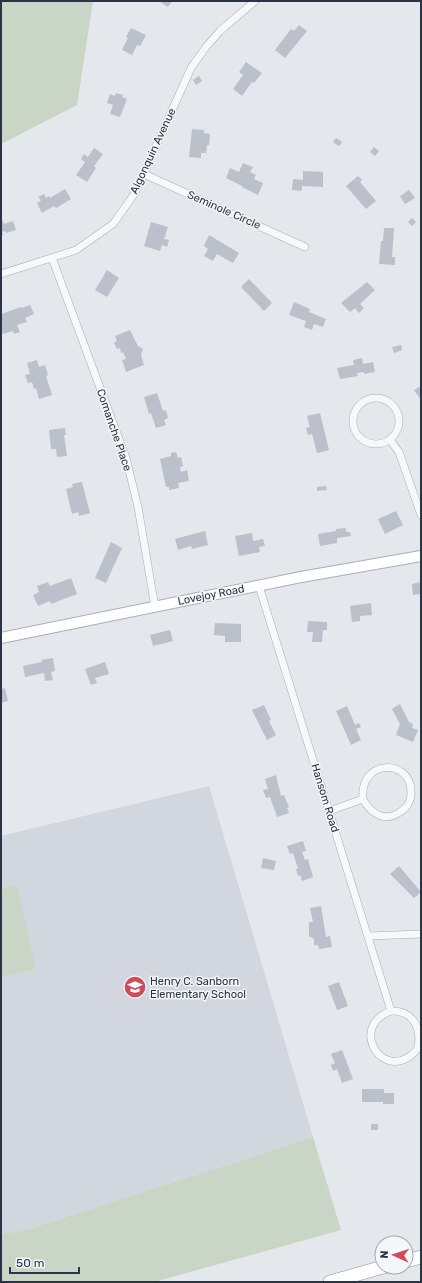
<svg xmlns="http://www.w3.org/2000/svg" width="422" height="1283" viewBox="0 0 422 1283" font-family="Rubik,sans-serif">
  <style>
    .built { fill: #d2d6de }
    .green { fill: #c9d6c5 }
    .building { fill: #bbc0ca }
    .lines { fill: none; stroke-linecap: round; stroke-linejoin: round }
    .street-casing { stroke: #a9aeb7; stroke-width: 8 }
    .secondary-casing { stroke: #a9aeb7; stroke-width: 12 }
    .highway-casing { stroke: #8b94a3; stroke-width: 14 }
    .street { stroke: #f7f8fa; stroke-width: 7 }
    .secondary { stroke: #fff; stroke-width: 10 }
    .highway { stroke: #fff; stroke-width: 13 }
    .labels { text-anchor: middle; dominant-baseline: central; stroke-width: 3; stroke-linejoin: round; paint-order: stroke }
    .street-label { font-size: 11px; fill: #2b3445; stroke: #f4f6f9 }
    .poi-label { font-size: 11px; fill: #2b3445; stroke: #f4f6f9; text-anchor: start }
  </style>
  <rect width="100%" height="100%" fill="#e4e7ec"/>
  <path class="built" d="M209 786 313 1137 26 1230 1 1234V836Z"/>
  <path class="green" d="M1 1H93L77 105 1 144Z
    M17 885 36 969 1 977V889Z
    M313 1137 341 1230 154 1282H1V1234L26 1230Z"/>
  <path class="building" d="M159 1H172L168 7Z
    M299 25 307 31 285 58 275 50 291 29 294 31Z
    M131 28 146 35 140 46 137 45 132 55 122 50 128 38 126 37Z
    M246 62 262 73 254 83 252 82 242 96 233 89 243 75 239 72Z
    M199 76 202 81 196 85 193 80Z
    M116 93 123 95 122 97 127 99 120 117 110 114 113 105 107 103 110 94 115 96Z
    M192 129 204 130V133L210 134 209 145H207L206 153H201V158L189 157Z
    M336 138 342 142 339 146 333 142Z
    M374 147 379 151 375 156 370 152Z
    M94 148 103 154 94 166 96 168 87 182 76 175 85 162 81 159 84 154 88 157Z
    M243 163 253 167 250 172 256 175 254 179 263 183 258 195 242 187V186L226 178 230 168 239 172Z
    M303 171 323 172V187L302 186V191L292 190 293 179 303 180Z
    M358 176 362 180 360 182 376 201 366 209 346 186Z
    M65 189 71 199 56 208 54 206 42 213 37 203 41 201 38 197 44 194 46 198 49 196 50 198Z
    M409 190 415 198 405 204 400 196Z
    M412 218 416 222 412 226 408 222Z
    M1 219H2L4 224 13 221 16 230 6 233 5 231 2 232 3 235 1 236Z
    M151 222 168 227 164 239 169 240 167 247 162 245 160 251 144 246Z
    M384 228H394L392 257H395V265L379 264 381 241H383Z
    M209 235 239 253 233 263 217 254 213 261 204 256 208 249 204 246Z
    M107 270 119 278 107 297 95 290Z
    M249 279 272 303 264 311 241 287Z
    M367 282 375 290 360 304 364 308 359 313 355 308 350 312 341 303Z
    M294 302 310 309 309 312 326 319 323 327 314 324 312 330 304 327 306 321 289 315Z
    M30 305 34 314 25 318 27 322 17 325 20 332 14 334 13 331 3 334 1 329V314L21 307 22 308Z
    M130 330 138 346 143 349 141 355 144 365 126 372 122 360 126 359 123 352 121 353 120 348 117 349 114 343 117 341 115 336Z
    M401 345 402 350 394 353 392 347Z
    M362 358 363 364 373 362 375 372 364 374V372L357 373 358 376 340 379 337 368 354 365 353 360Z
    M37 360 39 367 45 365 48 375 46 376 52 395 39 399 36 388 34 389 32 382 28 383 25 375 30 374 27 363Z
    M421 386V400L414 390Z
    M157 393 163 411 166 410 168 418 164 420 166 425 156 428 151 413 149 414 144 397Z
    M320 413 329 450 317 453 312 434 308 435 306 428 310 427 307 416Z
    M65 428 66 435H64L67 456 57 457 56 449H51L49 430Z
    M176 452 178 458 181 457 183 466 180 467 181 472 187 470 189 481 178 483 179 488 169 490V487H166L160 459 171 456V453Z
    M82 482 90 513 79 516 78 512 72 514 66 489 73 487 72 484Z
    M326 486 327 490 317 491V487Z
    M396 511 403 525 385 534 378 519Z
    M346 528V532H350L351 536 337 538V543L320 546 318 534 336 531V529Z
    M205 531 208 545 192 549 191 546 178 550 175 539Z
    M252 533 253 541 263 539 265 546 259 547 260 552 239 556 235 536Z
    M111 542 122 548 106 583 95 578Z
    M71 578 77 594 51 604 50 601 38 606 33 595 39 592 37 586 48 582 50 586Z
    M421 582V594L413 595 412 584Z
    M371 603 372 615 360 616V621L352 622 350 606Z
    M308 621 327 622V630H323L322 642H312L313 632H307Z
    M215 623 241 624V642H225V636L214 635Z
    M170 630 173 641 153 646 150 635Z
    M53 658 55 671 51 672 53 680 45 681 44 673 25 677 23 666 42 662 41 660Z
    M105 662 109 674 95 678 97 683 91 685 85 669Z
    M5 688 8 701 1 703V689Z
    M400 704 409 722 413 724 412 728 418 730 413 742 396 735 400 724 392 709Z
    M264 705 271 720 269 721 276 735 267 740 252 710Z
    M347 706 355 725 359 723 361 727 356 729 361 740 351 745 336 711Z
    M276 775 281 796 284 795 289 807 287 808 289 813 277 817 270 797 266 798 263 790 268 789 265 779Z
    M303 841 306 851 302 852 305 860 308 859 313 877 302 881 300 875 298 876 296 869H298L293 853 290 854 287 846Z
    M263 858 276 861 274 870 261 868Z
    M399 866 421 892 414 898 390 874Z
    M321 906 326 937 330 936 332 947 319 949 318 945H314V939L309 936V922H313L310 908Z
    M339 982 348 1006 337 1010 328 986Z
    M342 1050 353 1079 342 1083 337 1069 333 1071 331 1065 335 1063 331 1054Z
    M362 1089H384V1093H394V1104H383V1102H362Z
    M371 1124H378V1130H371Z"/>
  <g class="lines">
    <g class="street-casing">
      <path id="street" d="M144 174 305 247
        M52 258 126 458 138 507 155 607
        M1 274 76 250 113 224 135 193 191 68 206 47 220 31 255 1
        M353 421a23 23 0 1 1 46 0a23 23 0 1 1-46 0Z
        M390 440 399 452 421 515
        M259 586 391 1011C351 1025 378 1075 407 1058 412 1055 416 1052 418 1047 422 1026 411 1010 391 1011
        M329 811 363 799C370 813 385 823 400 812 407 808 412 800 411 791 410 758 359 759 363 799
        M368 936 421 934"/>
    </g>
    <g class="secondary-casing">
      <path id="secondary" d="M1 638 301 577 421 556"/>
    </g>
    <g class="highway-casing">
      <path id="highway" d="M406 1261 421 1257
        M330 1282 383 1267"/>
    </g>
    <use href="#street" class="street"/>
    <use href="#secondary" class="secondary"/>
    <use href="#highway" class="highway"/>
  </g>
  <defs>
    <g id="school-disc" transform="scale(1.15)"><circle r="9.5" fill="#d1495b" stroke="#f4f6f9"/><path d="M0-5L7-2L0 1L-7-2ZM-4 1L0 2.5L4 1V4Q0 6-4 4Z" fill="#fff"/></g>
  </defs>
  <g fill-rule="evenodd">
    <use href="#school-disc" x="135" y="987"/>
  </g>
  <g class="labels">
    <g class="street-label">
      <text transform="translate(153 151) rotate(-65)">Algonquin Avenue</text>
      <text transform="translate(224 210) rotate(24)">Seminole Circle</text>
      <text transform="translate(114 430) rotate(71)">Comanche Place</text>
      <text transform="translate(211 595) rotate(-11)">Lovejoy Road</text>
      <text transform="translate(325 798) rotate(73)">Hansom Road</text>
    </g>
    <g class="poi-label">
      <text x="150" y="981">Henry C. Sanborn<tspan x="150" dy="13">Elementary School</tspan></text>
    </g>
  </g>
  <rect width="422" height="1283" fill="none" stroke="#2b3445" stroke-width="4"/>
  <g transform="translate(394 1255) rotate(273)"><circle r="19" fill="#f4f6f9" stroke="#a4a8b1"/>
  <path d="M0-3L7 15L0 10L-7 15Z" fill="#d1495b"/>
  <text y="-6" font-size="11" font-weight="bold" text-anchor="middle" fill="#2b3445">N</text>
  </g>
  <path d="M10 1267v6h69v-6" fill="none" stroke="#2b3445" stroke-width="2"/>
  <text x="16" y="1267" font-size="12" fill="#2b3445" stroke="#f4f6f9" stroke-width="3" paint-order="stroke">50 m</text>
</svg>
